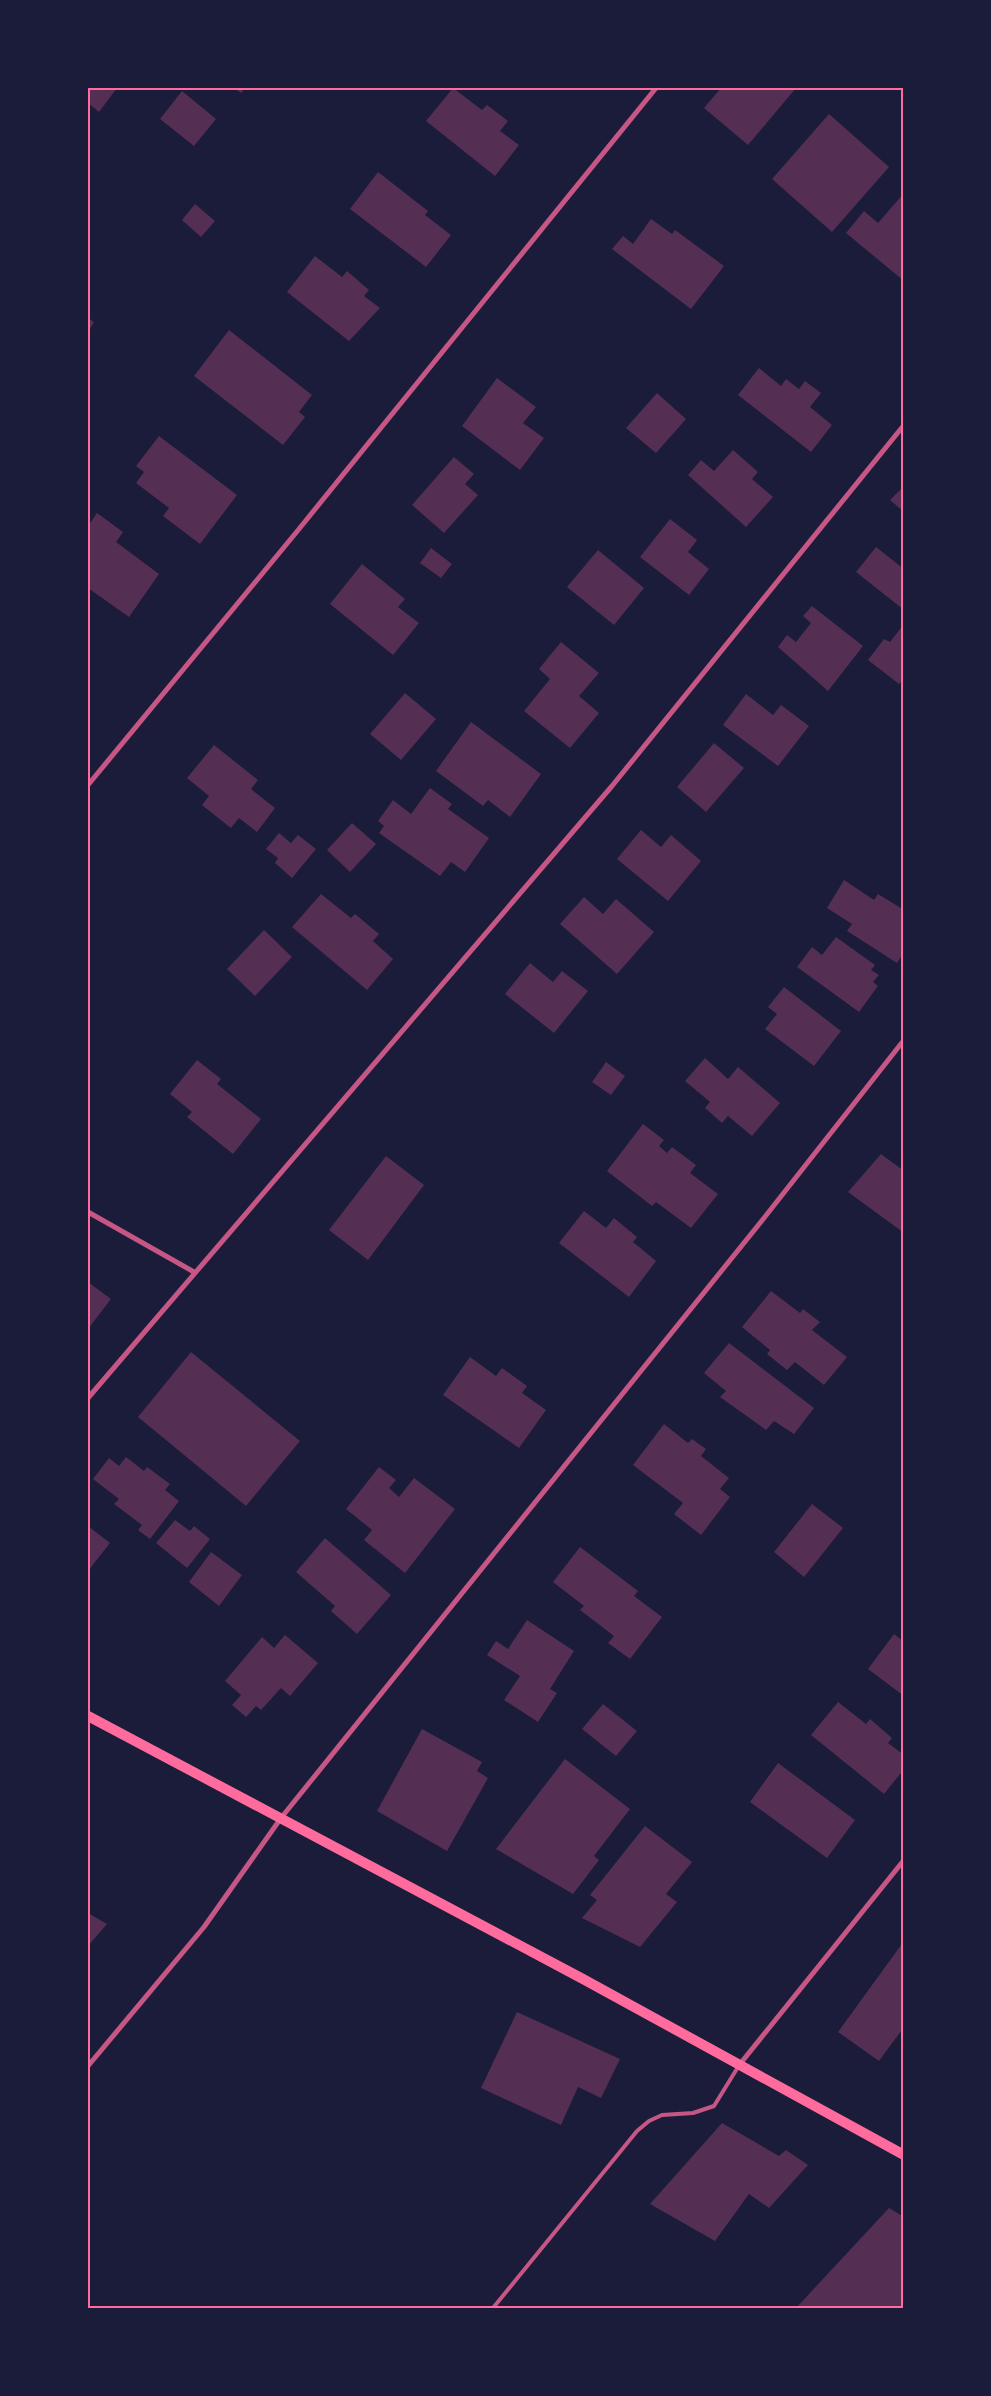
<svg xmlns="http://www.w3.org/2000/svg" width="991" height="2396" viewBox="0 0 991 2396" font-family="Barlow,sans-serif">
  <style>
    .building { fill: #542f53 }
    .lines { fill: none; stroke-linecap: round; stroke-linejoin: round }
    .service { stroke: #c65784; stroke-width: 4 }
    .minor { stroke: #c65784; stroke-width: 5 }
    .secondary { stroke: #ff6b9d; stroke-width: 10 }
    .neatline { fill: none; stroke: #ff6b9d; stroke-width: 2 }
  </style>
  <rect width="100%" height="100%" fill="#1b1b3a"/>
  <path class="building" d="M88 88H117L99 112 88 103Z
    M234 88H245L241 93Z
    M453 88 482 110 487 105 508 121 500 131 519 145 495 176 426 121Z
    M721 88H796L748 145 704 108Z
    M182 91 216 119 194 146 160 119Z
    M829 114 889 167 832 232 772 179Z
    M378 172 428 211 425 215 451 235 426 267 350 209Z
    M904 193V281L846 233 864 211 878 223Z
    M195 204 215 221 201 237 182 220Z
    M651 219 672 234 675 230 724 266 691 309 612 249 623 236 633 244Z
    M315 256 342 277 347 271 369 290 364 296 380 308 349 341 287 292Z
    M88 318 94 322 88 332Z
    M229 330 312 395 299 412 305 417 283 445 194 376Z
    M759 368 781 386 786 379 799 389 805 381 821 393 810 407 832 425 811 452 738 395Z
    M497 378 536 407 523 423 544 438 520 470 462 426Z
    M657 393 686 419 656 453 626 428Z
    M159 436 237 495 200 544 163 516 169 508 136 483 144 472 136 466Z
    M733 450 758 472 752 479 773 497 746 527 688 475 701 460 714 471Z
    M454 457 474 474 465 484 478 495 444 533 412 505Z
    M904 486V512L890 500Z
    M97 513 123 532 116 542 159 574 129 617 88 588V526Z
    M670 519 697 540 688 552 709 569 689 595 640 557Z
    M876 547 904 569V610L856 572Z
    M431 548 452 564 441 578 420 563Z
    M598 550 644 588 614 625 567 587Z
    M362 564 405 599 398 607 419 623 393 655 330 604Z
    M812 606 863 646 828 691 778 647 787 635 796 642 811 623 803 616Z
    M904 624V678L899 684 868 660 884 639 890 642Z
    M561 642 599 673 579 696 599 713 570 748 524 711 550 679 539 669Z
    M405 693 436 719 401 760 370 734Z
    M746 694 773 715 781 705 809 726 778 766 723 725Z
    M471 722 541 774 510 817 488 800 483 806 436 771Z
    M714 743 744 768 706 812 677 787Z
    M214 745 258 780 251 789 275 808 257 832 239 818 231 828 202 805 209 796 187 778Z
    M430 788 452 804 448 809 489 838 465 872 451 862 440 876 379 833 384 826 378 821 393 800 411 814Z
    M352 823 376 844 350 872 327 850Z
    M641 830 661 847 671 835 701 861 668 901 617 859Z
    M279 833 291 843 298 835 316 849 292 878 275 863 278 858 266 849Z
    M844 880 874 900 878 894 904 910V952L897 963 847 931 852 924 827 908Z
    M321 894 351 918 355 914 379 934 373 941 393 959 367 990 292 927Z
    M584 897 603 914 616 899 654 932 617 974 560 924Z
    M264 930 292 957 255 996 227 969Z
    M836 937 875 965 871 970 879 975 873 982 878 986 859 1012 797 967 812 947 822 955Z
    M530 963 553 982 562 971 588 991 554 1033 505 994Z
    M784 987 841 1031 814 1066 765 1029 777 1014 768 1007Z
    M705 1058 728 1079 738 1067 780 1103 752 1136 728 1116 722 1123 705 1108 710 1102 685 1081Z
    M197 1060 221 1079 217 1084 261 1119 233 1154 187 1117 192 1112 170 1094Z
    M606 1062 625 1076 611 1095 592 1082Z
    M643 1124 664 1140 659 1146 667 1153 672 1147 696 1165 690 1173 718 1194 691 1228 656 1202 652 1206 607 1171Z
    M881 1154 904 1171V1233L848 1192Z
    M386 1156 424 1185 368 1260 329 1230Z
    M584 1211 606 1228 614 1218 637 1237 633 1242 656 1261 629 1297 559 1243Z
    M88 1282 111 1299 88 1329Z
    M771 1291 800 1313 803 1309 820 1322 812 1330 847 1357 824 1385 795 1362 787 1370 767 1354 770 1350 742 1327Z
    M729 1343 814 1408 794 1434 774 1421 766 1430 720 1397 726 1391 704 1373Z
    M191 1352 300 1441 246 1506 138 1417Z
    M470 1357 496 1376 502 1368 527 1386 522 1393 546 1410 519 1448 443 1395Z
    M664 1424 688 1443 692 1439 706 1449 701 1456 729 1478 720 1489 730 1497 701 1535 674 1514 683 1503 633 1465Z
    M126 1457 144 1471 147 1467 170 1484 165 1490 179 1501 150 1539 138 1530 142 1525 114 1504 119 1499 93 1479 109 1458 119 1466Z
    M379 1467 396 1480 389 1488 399 1497 414 1478 455 1509 405 1573 364 1540 372 1530 346 1509Z
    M812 1504 843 1528 804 1577 774 1552Z
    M175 1520 190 1531 194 1526 210 1539 187 1568 156 1543Z
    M88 1526 110 1543 88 1571Z
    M325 1538 391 1595 357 1634 331 1611 335 1606 296 1572Z
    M580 1547 638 1591 634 1596 662 1617 630 1659 608 1643 614 1636 580 1610 584 1606 553 1582Z
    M211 1552 242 1575 219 1606 189 1582Z
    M527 1620 574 1651 550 1689 557 1693 538 1722 504 1700 520 1676 487 1655 496 1641 508 1649Z
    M894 1634 904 1642V1696L868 1669Z
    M285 1635 318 1663 290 1696 281 1688 261 1710 256 1706 246 1717 232 1705 241 1695 225 1681 262 1637 274 1648Z
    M838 1702 866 1724 870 1719 892 1738 888 1743 904 1755V1769L884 1794 811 1735Z
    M603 1704 637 1731 616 1756 582 1729Z
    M422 1729 482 1762 477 1771 488 1778 447 1851 377 1811Z
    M565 1759 630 1809 594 1856 599 1860 573 1894 496 1849Z
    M778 1763 855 1820 827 1858 750 1802Z
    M645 1826 692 1862 666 1894 677 1902 640 1947 582 1918 597 1900 590 1895Z
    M88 1913 107 1924 88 1946Z
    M904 1941V2027L879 2061 838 2032Z
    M517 2012 620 2059 601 2098 578 2087 561 2125 481 2088Z
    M722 2123 779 2156 786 2150 808 2165 769 2208 749 2194 715 2241 650 2204Z
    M889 2208 904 2217V2308H796Z"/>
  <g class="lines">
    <path class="service" d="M493 2308 637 2131 649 2121 662 2115 693 2113 714 2106 738 2067"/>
    <path class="minor" d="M88 785 299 529 656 88
      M88 1212 194 1272
      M88 1398 612 786 904 425
      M740 2064 904 1860
      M88 2066 204 1927 281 1818 764 1218 904 1040"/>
    <path class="secondary" d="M88 1716 583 1979 904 2155"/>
  </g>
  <rect width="991" height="2396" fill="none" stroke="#1b1b3a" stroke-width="178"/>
  <rect x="89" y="89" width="813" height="2218" class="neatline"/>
</svg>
